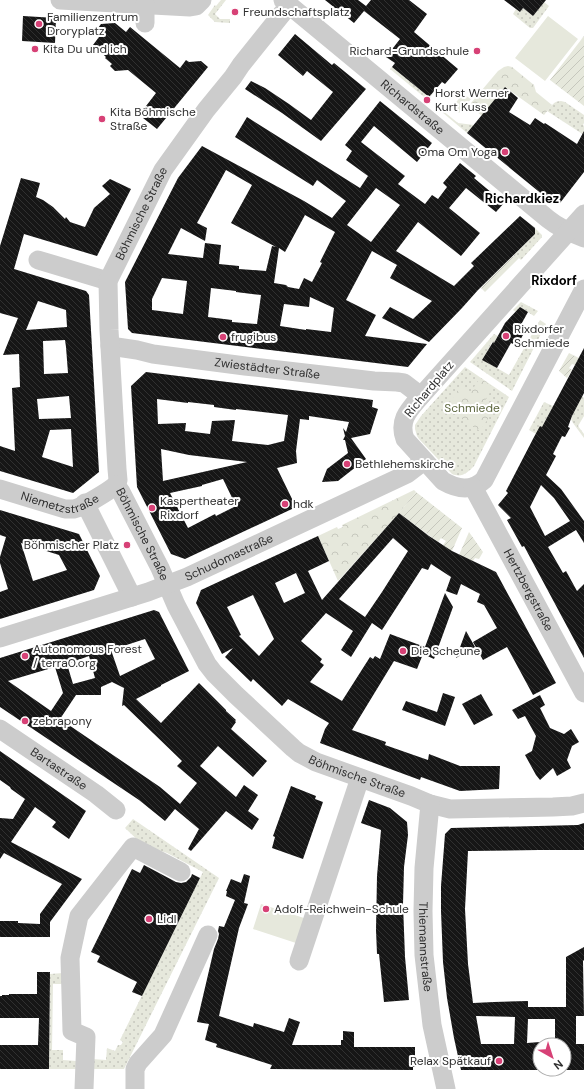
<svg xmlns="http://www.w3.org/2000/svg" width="584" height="1089" viewBox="0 0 584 1089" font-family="'DM Sans',sans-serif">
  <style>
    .grass { fill: url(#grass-dots) }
    .forest { fill: url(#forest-crowns) }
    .garden { fill: url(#garden-furrows) }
    .pitch { fill: #e6e8dc }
    .building { fill: url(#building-back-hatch); fill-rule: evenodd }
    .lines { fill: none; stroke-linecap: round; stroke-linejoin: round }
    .minor { stroke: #ccc; stroke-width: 19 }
    .poi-dot { fill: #d74176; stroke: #fff; stroke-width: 1.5 }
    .labels { text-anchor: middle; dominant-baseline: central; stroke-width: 4; stroke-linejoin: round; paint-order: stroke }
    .poi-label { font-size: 12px; fill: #2f2f2f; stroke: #fff; text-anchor: start }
    .street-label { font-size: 12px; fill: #2f2f2f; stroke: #fff }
    .park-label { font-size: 12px; fill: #5e6840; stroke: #fff }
    .neighbourhood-label { font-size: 13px; font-weight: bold; fill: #000; stroke: #fff }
  </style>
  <defs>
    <pattern id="grass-dots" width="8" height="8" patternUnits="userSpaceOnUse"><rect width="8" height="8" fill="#e6e8dc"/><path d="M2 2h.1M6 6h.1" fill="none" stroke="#c6c7bd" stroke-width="1.8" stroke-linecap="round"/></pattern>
    <pattern id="forest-crowns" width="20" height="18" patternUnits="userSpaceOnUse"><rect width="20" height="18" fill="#e6e8dc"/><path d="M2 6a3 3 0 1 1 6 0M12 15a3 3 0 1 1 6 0" fill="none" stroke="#c6c7bd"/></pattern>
    <pattern id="garden-furrows" width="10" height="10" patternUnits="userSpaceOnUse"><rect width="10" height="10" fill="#e6e8dc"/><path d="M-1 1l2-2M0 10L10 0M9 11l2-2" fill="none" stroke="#c6c7bd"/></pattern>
    <pattern id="building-back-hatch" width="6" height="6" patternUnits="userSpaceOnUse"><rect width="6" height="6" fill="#161616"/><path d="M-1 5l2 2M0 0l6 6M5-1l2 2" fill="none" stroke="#303030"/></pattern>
  </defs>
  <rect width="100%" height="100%" fill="#fff"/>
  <path class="grass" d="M221 0H226L215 14 220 19H230V23L215 22 208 15 215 5 216 6Z
    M544 2 549 6 533 28H530L513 14 516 9 520 12 523 8 533 16Z
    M392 67 429 97 437 89 430 97 431 98 429 101 390 69Z
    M561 101 565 102 584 115V123L583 125 584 126V135L547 111C551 106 554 101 561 101Z
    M437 106 458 123 474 125 467 133 436 107Z
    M535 228 542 235V237L521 260 515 254 535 234Z
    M521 302 538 311 534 316 520 307 516 312 513 310Z
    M540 320 546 324 512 391 470 362 494 334 498 336 494 343 492 342 483 360 509 375Z
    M465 367 509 397 474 466C467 473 462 478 452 474L419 439 417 436 415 429V425L421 416Z
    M582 396 584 398V416L578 426 584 434V438L573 423 571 419 572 417V416Z
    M544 402 553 406 538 435 529 430Z
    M133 819 219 878 124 1069H91L92 1059 106 1060 107 1048 115 1051 118 1045H121L123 1042 120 1040 203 872 167 853 144 846 125 828Z
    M63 973V984H53L52 1050H63V1060L77 1061V1069H49L50 974Z"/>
  <path class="forest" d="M508 66 512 67 534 85 536 92 552 105 544 115 505 87 482 116 471 107V103L498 71 504 67Z
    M480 378 493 387 485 401 495 408 480 431 446 408 460 387 470 393Z
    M414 490 416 492 399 513 338 581 318 536 337 527 338 529 343 527 342 525Z"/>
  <path class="garden" d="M584 36V106L550 80Z
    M515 254 519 258 485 292 481 288 512 257H513L514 256V255Z
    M569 353 579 358 575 365 572 364 569 368 572 370 567 378 559 371Z
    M416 492 462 528 452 551 443 545 446 541 441 538 438 542 399 513Z
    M469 532 483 552 479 559 475 558 473 561 459 555Z"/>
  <path class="pitch" d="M548 16 578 39 545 81 515 58Z
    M463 94 471 99 459 113 452 107Z
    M261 904 307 919 299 944 253 929Z"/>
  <path class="building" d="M325 0H358L366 6 371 0H409L427 14 414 32 458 69 445 84 442 82 429 97 392 67 395 63 386 57 400 39 364 11 354 23Z
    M504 0H546L533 16 523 8 520 12Z
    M23 16 56 18 55 43 22 41Z
    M115 23 126 32 130 27 180 68 186 60 189 62 201 61 208 67 157 129 143 118 147 114 143 110 156 93 128 70 115 71 110 66 112 64 105 58 106 57 93 45 99 37 98 28 101 24Z
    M295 34 332 65 334 63 366 89 321 141 282 113 245 89 251 81 265 88 289 104 311 120 333 92 307 71 303 76 278 55Z
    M505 87 518 98 509 112 530 125 535 118 544 124 545 123 577 144 584 131V172L560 203 554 204 467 133Z
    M380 101 432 143 417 162 374 126 361 142 405 176 398 184 425 204 432 195 438 199 447 187 443 183 460 163 476 176 474 178 504 203 496 212 466 188 449 208 480 233 461 256 418 222 396 251 454 286 474 266 471 263 520 216 535 228V234L478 290 462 308 429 342 382 318 390 307 413 319 432 301 390 278 397 265 372 251 346 300 376 315 365 336 427 344 408 367 132 333 128 329 125 282 178 178 202 146 304 201 332 218 346 201 317 180 313 186 235 137 247 117 360 188 368 176 346 160 352 151 345 145ZM226 170 252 185 231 223 276 247 272 246 266 271 239 269V266L219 264 221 245 205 243 203 258 168 254 181 228 205 241 207 228 197 223ZM376 188 400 205 371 242 347 225ZM305 215 335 232 320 262 322 263 312 282 304 278 299 289 288 287 286 285 274 283 279 248 285 252ZM162 278 187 281 183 314 152 310V299ZM211 288 236 291V292L261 295 257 324 232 322V320L208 317ZM310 297 334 308 331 332 306 329V330L280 326 284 304 309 307Z
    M21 178 40 183 36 197 43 200 53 207 65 219 66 217 70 222 85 227 94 208 110 194 102 186 110 179 131 189 97 256 24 234 14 269 86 291 89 295 99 472 73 493 0 471V446L15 451 12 388 20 387 19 354 3 355 18 318 0 313V246ZM38 301 66 310 67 327 26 330ZM65 340 66 347 68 373 44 374 43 341ZM69 396 71 418 39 419 37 399ZM71 429 73 467 42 457 50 430Z
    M520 307 528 312 518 330 524 333 517 346 511 343 497 368 482 360 493 342 494 343 505 323Z
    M584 348V393L572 416 568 427 570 428 565 437 562 436 553 454 556 456 546 475 561 489 584 521V543L576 530 548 547 563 573 566 571 577 591 584 584V658L524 546 522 547 507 520 511 518 498 505 508 493 506 491 534 437 540 426 542 427ZM541 485 554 498 570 521 545 536 530 507Z
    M146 372 373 400 372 407 378 409 370 434 351 438 366 459 338 481 322 482 327 469 348 453 345 440H343L345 436 343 428 346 432 349 422 309 416V420L300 419 296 451 297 463 277 468 294 503 292 509 185 559 171 554 137 487 131 386ZM157 399 188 403V402L214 405V407L236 410V409L288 415 284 441 268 445 232 441 235 420 212 421 210 434 185 431 186 423 158 424ZM161 449 189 455 247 462 163 481ZM223 479 236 506 216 516 215 514 188 528 170 493 202 486V485Z
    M0 510 79 534 100 576 94 590 0 619V592L8 589 0 563V557L6 537 0 535ZM21 543 59 555 67 570 33 581Z
    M399 513 429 536 452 551 496 572 556 683 533 695 507 647 483 660 473 642 497 628 484 605 477 602 480 594 461 584 457 595 446 591 451 577 431 564 428 570 422 568 382 630 372 623 351 657 341 650 353 631 326 613 301 641 322 659 320 662 324 665 310 682 342 701 370 657 373 659 375 656 380 659 390 634 425 647 445 593 453 607 434 659 423 654 417 669 394 661 352 730 386 742 385 745 428 760 429 754 460 766H500L499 789 460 791 421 777 420 780 320 743 325 729 329 723 288 699 282 706 253 679 251 682 225 657 233 648 222 654 196 603 201 590 318 536 329 561 308 571 322 600ZM393 538 408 551 382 592 365 617 339 599ZM296 573 305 593 284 603 275 583ZM253 595 274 639 259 656 239 636 241 635 227 607Z
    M154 610 159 612 189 671 161 685V686L136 699 161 723 199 683 226 710V711L236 720 235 721 236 722 231 729 267 761 253 777 218 746 200 766 236 797 244 785 258 795 248 811 259 819 252 830 226 811 191 851 188 849 199 829 175 809 165 821 139 800 0 707V658ZM145 639 155 659 120 676 111 650ZM89 656 95 678 73 684 67 664ZM55 667 63 693 51 711 8 681ZM112 682 124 688 122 706 124 705 182 761 177 766 197 783 180 804 160 787 60 719 76 695H101V687Z
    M466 631 475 647 456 658Z
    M443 693 455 697 445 726 402 710 406 701 437 712Z
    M481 694 493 715 474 725 462 704Z
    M540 695 545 705 540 708 550 728 564 734 571 729 579 742 572 746 567 760 571 768 557 776 553 768 540 780 536 775 525 755 532 751 536 736 525 716 518 719 512 710Z
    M0 751 86 811 69 839 52 827 56 822 35 807 11 842 82 879 50 922V937H0V921H18V923L40 924V914L62 884 4 853 0 859V818L13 819 25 799 11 789 10 787 0 780Z
    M291 786 316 796 315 799 323 802 303 859 272 848 275 837 273 836Z
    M369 800 390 808 407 822 408 835 404 867 403 904 405 957 409 1000 384 1002 379 954H377L376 930 377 876 381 830 361 823Z
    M584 823V850H539L468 851 465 909 468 964 473 1003 494 1002 528 1001V1007H566V957L584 947V960L583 961 584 1016H576V1044H584V1070H564V1045H555V1019H528L527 1043 540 1042V1070H461L454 1038 447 998 443 962 441 911V886L445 834 451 828 578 825ZM476 1016 515 1017 514 1044H481Z
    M144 865 176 882 181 883 186 882 191 877 192 874 200 878 142 996 132 992 137 982 97 962 100 956 91 952 132 869 140 873Z
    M244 874 250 876 244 903 248 904 239 928 219 1016 253 1027 254 1023 284 1032 289 1018 300 1022 292 1045H341V1040H343V1031L354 1032V1047H415V1067H413V1070L270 1069 272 1065 216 1047 217 1044 205 1040 209 1024 197 1022 214 949 218 939 219 934 218 931 219 926 224 927 235 900 226 896 227 891H226L231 879 241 883Z
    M37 972H50L49 1069H0V1045H38L39 1018H0V996H2V995H9V994H37Z"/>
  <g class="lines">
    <g class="minor">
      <path d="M60 0 190 7 196 6 202 0"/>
      <path id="s1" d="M283 0 548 219C559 228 571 233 584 238"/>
      <path d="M145 23V5"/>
      <path d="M584 214 421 396C409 410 398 420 405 439L443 481C457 489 471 492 484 480L584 289"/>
      <path d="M38 260 108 281"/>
      <path id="s2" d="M110 346 137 350 153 354 245 366 374 381 397 382 404 383 421 396"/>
      <path id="s3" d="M116 485 121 492 160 568 176 605 207 664 214 673 236 695 293 748 299 753 316 762 411 796 430 804 450 809 553 807 572 806 584 803"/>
      <path id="s4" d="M116 485 118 480 117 469 109 330 108 281 163 170 206 110 233 77 241 65 289 5"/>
      <path id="s5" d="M473 487 584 693"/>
      <path id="s6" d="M0 489 65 509C68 509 71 509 74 509 83 507 109 491 116 485"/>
      <path d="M85 503 132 597"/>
      <path id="s7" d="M0 638 148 592 187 577 407 474 424 461"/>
      <path id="s8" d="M0 729 96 794 116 810"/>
      <path id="s9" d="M430 804 424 868 423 911 424 955 432 1025 446 1089"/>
      <path d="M299 961 360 778"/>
      <path d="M84 1089 86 1037 72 1031 70 958 79 916 133 847 181 872"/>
      <path d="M135 1089V1069L138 1063 163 1035 208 935"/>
    </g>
  </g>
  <g class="poi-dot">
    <circle cx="235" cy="12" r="4"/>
    <circle cx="39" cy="24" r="4"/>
    <circle cx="35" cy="49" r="4"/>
    <circle cx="477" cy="51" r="4"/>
    <circle cx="427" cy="100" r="4"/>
    <circle cx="102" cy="119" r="4"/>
    <circle cx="505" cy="152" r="4"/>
    <circle cx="506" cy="336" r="4"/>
    <circle cx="223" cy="337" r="4"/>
    <circle cx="347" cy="464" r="4"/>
    <circle cx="285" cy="504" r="4"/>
    <circle cx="152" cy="508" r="4"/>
    <circle cx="127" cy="545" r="4"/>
    <circle cx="403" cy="651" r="4"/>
    <circle cx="25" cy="656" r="4"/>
    <circle cx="25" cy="721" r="4"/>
    <circle cx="266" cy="909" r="4"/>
    <circle cx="149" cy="919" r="4"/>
    <circle cx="499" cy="1061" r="4"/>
  </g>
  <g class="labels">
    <g class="poi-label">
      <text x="243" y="12">Freundschaftsplatz</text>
      <text x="47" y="17">Familienzentrum<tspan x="47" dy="14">Droryplatz</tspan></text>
      <text x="43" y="49">Kita Du und ich</text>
      <text x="469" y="51" text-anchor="end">Richard-Grundschule</text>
      <text x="435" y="93">Horst Werner<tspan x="435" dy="14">Kurt Kuss</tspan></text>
      <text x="110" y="112">Kita Böhmische<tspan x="110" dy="14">Straße</tspan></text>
      <text x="497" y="152" text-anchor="end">Oma Om Yoga</text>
      <text x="514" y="329">Rixdorfer<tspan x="514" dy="14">Schmiede</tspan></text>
      <text x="231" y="337">frugibus</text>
      <text x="355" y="464">Bethlehemskirche</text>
      <text x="160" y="501">Kaspertheater<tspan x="160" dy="14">Rixdorf</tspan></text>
      <text x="293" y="504">hdk</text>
      <text x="119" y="545" text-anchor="end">Böhmischer Platz</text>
      <text x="33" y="649">Autonomous Forest<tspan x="33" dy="14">/ terra0.org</tspan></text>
      <text x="411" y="651">Die Scheune</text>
      <text x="33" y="721">zebrapony</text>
      <text x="274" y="909">Adolf-Reichwein-Schule</text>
      <text x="157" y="919">Lidl</text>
      <text x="491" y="1061" text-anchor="end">Relax Spätkauf</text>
    </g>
    <g class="street-label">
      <text stroke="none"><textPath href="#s1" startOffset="168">Richardstraße</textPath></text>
      <text stroke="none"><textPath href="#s4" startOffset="280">Böhmische Straße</textPath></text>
      <text stroke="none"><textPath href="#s2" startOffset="159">Zwiestädter Straße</textPath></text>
      <text transform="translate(429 389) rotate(-50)">Richardplatz</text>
      <text stroke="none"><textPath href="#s6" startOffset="63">Niemetzstraße</textPath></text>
      <text stroke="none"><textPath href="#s3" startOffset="56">Böhmische Straße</textPath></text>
      <text stroke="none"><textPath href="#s7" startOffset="243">Schudomastraße</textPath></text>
      <text stroke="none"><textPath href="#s5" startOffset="117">Hertzbergstraße</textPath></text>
      <text stroke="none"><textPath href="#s8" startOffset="71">Bartastraße</textPath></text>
      <text stroke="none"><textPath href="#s3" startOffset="392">Böhmische Straße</textPath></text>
      <text stroke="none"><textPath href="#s9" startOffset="143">Thiemannstraße</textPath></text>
    </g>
    <g class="park-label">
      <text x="472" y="408">Schmiede</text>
    </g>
    <g class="neighbourhood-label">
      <text x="522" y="198">Richardkiez</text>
      <text x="554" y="280">Rixdorf</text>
    </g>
  </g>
  <g transform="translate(552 1057) rotate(141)"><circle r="19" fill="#ffffff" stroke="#acacac"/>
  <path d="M0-3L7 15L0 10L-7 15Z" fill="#d74176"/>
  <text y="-6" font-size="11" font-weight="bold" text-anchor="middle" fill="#2f2f2f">N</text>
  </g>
</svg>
